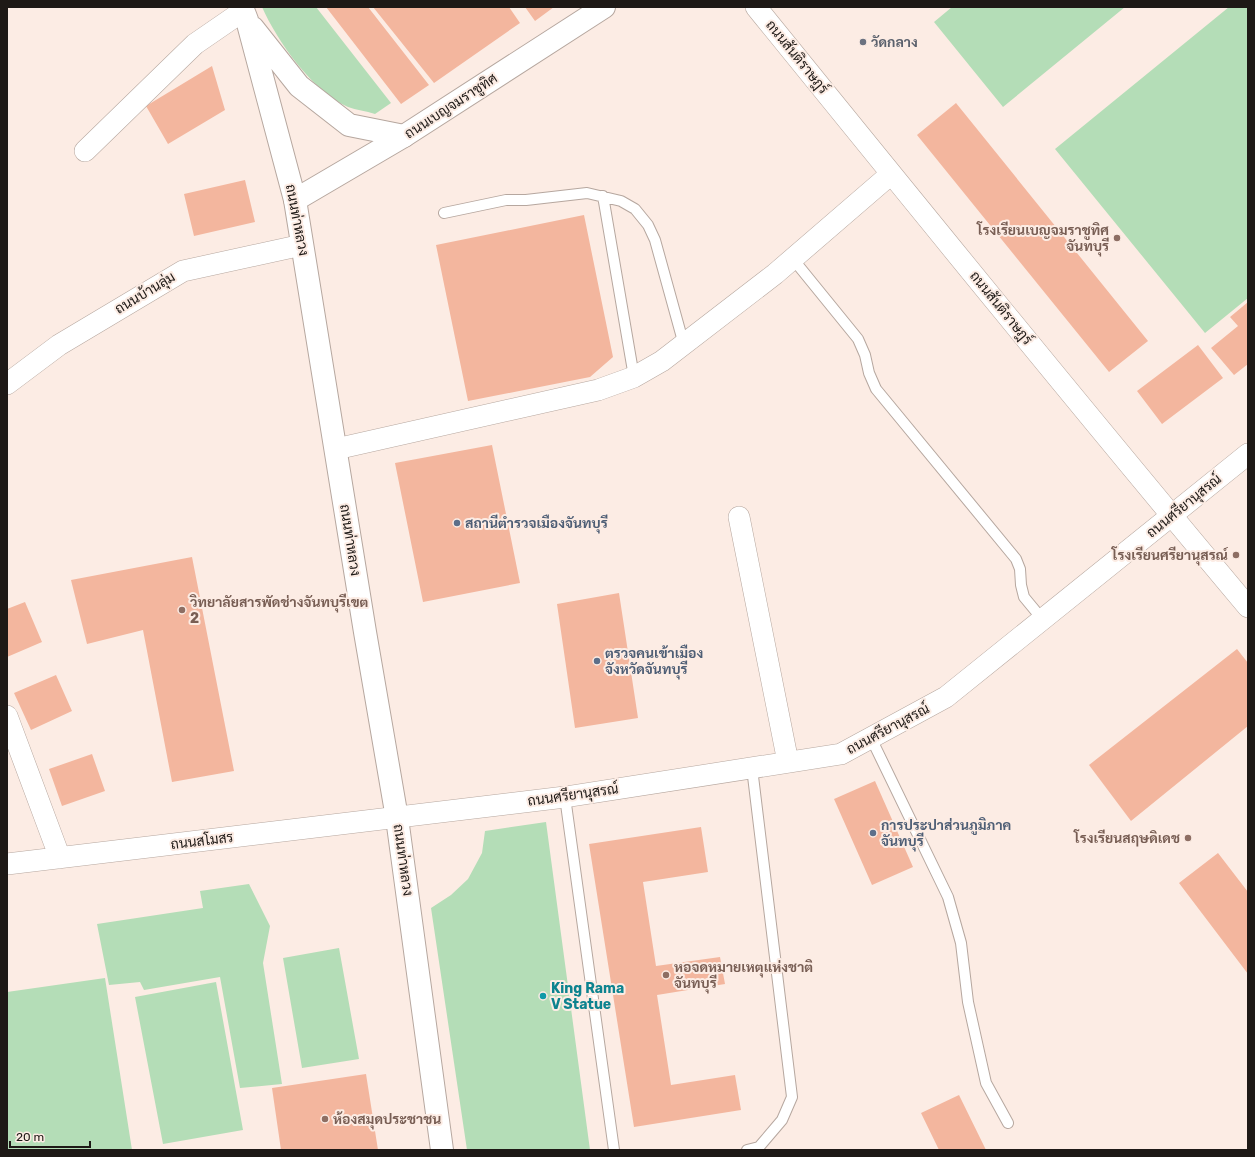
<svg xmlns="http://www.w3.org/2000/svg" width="1255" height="1157" viewBox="0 0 1255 1157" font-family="Rubik,Sarabun,sans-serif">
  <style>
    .green { fill: #b4ddb7 }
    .building { fill: #f3b69e }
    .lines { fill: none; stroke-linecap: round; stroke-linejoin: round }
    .service-casing { stroke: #b6a79f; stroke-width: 12 }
    .minor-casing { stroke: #b6a79f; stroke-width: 22 }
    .tertiary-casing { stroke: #b6a79f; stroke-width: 24 }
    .secondary-casing { stroke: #b6a79f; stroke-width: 24 }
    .service { stroke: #fff; stroke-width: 10 }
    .minor { stroke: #fff; stroke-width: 21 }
    .tertiary { stroke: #fff; stroke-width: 22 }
    .secondary { stroke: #fff; stroke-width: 22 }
    .worship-dot { fill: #6b7280; stroke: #fcece4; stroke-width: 1.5 }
    .education-dot { fill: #8d6e63; stroke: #fcece4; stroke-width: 1.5 }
    .service-dot { fill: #5c6f8a; stroke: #fcece4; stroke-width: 1.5 }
    .culture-dot { fill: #0f9aa8; stroke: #fcece4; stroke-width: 1.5 }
    .labels { text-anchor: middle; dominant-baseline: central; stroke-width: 4; stroke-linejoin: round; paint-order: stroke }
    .worship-label { font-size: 14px; font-weight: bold; fill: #5b616d; stroke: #fcece4; text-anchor: start }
    .street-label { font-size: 14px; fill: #1e1916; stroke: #fcece4 }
    .education-label { font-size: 14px; font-weight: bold; fill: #785e54; stroke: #fcece4; text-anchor: end }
    .service-label { font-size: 14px; font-weight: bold; fill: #4e5e75; stroke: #fcece4; text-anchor: start }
    .culture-label { font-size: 14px; font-weight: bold; fill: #0d838f; stroke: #fcece4; text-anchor: start }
  </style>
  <rect width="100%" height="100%" fill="#fcece4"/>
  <path class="green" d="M262 7H316L391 103 375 114C366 111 356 110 348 107 313 92 277 41 262 7Z
    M952 7H1125L1003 107 934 22Z
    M1229 7H1248V298L1205 333 1055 149Z
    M546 822 590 1150H467L431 908 451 895 468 879 482 853 485 831Z
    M249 884 270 926 263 963 282 1084 240 1088 220 977 144 990 140 982 109 985 97 924 203 908 200 891Z
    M339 948 359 1059 302 1068 283 958Z
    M105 978 132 1150H7V992Z
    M216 982 243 1130 163 1144 135 997Z"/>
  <path class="building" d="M326 7H368L429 85 401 104Z
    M373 7H509L520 23 434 83Z
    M525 7H554L535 21Z
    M212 66 225 110 168 144 146 106Z
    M956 103 1148 341 1109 372 917 135Z
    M245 180 255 222 194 236 184 194Z
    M584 215 613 357 590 377 468 401 436 245Z
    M1248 302V364L1234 375 1211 348 1238 326 1230 317Z
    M1198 345 1223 378 1162 424 1137 391Z
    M492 445 520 583 423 602 395 463Z
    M192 557 234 771 172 782 143 630 87 644 71 580Z
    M619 593 638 718 575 728 557 604Z
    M25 602 42 642 7 657V609Z
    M1237 649 1248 663V726L1131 821 1089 765Z
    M56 675 72 711 31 730 14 693Z
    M92 754 105 791 62 806 49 769Z
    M875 781 913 867 872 885 834 799Z
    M701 827 708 872 643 882 656 966 720 957 725 984 657 995 671 1085 735 1075 741 1110 634 1127 589 844Z
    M1218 853 1248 892V974L1179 883Z
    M366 1074 378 1150H281L272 1088Z
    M959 1095 986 1150H939L921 1113Z"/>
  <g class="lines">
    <g class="service-casing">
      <path id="service" d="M603 196 634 377
        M444 213 506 200H526L587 193 621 201 635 209 648 225 655 240 684 345
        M793 259 858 339 865 355 869 373 876 389 1016 559 1020 569 1021 585 1024 597 1043 620
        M871 738 948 897 961 943 968 1002 986 1083 1008 1123
        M565 797 614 1150
        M747 1150 759 1147 782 1120 792 1097 752 768"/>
    </g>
    <g class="minor-casing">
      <path id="minor" d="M756 7C919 208 1082 409 1248 607
        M85 151 195 44 243 11
        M7 384 59 345 183 271 302 245
        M336 449 598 390 634 377 662 361 775 274 891 174
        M739 517 788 762
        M7 716 60 858
        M7 864 565 797 841 754 946 697 1248 454"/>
    </g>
    <g class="tertiary-casing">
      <path id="tertiary" d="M295 200 404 136 604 7"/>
    </g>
    <g class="secondary-casing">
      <path id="secondary" d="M242 7 247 20 295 200 365 632 397 818 442 1150
        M253 28 299 86 349 125 404 136"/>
    </g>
    <use href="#service" class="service"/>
    <use href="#minor" class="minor"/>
    <use href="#tertiary" class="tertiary"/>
    <use href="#secondary" class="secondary"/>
  </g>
  <circle class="worship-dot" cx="863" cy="42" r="4"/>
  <g class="education-dot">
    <circle cx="1117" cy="238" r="4"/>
    <circle cx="1236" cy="555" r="4"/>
    <circle cx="182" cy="610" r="4"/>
    <circle cx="1188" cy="838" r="4"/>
    <circle cx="666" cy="975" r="4"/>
    <circle cx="325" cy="1119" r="4"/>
  </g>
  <g class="service-dot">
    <circle cx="457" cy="523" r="4"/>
    <circle cx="597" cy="661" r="4"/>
    <circle cx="873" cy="833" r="4"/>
  </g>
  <circle class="culture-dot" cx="543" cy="996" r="4"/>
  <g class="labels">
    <g class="worship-label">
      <text x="871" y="42">วัดกลาง</text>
    </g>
    <g class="street-label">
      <text transform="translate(797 57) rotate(51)">ถนนสันติราษฎร์</text>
      <text transform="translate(451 106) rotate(-33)">ถนนเบญจมราชูทิศ</text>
      <text transform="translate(297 220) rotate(79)">ถนนท่าหลวง</text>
      <text transform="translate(145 293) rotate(-31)">ถนนบ้านลุ่ม</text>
      <text transform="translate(1001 308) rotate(51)">ถนนสันติราษฎร์</text>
      <text transform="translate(1184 506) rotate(-39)">ถนนศรียานุสรณ์</text>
      <text transform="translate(350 540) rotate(81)">ถนนท่าหลวง</text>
      <text transform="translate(888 729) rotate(-28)">ถนนศรียานุสรณ์</text>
      <text transform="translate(573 795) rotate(-8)">ถนนศรียานุสรณ์</text>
      <text transform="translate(202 841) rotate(-7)">ถนนสโมสร</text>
      <text transform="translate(403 860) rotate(82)">ถนนท่าหลวง</text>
    </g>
    <g class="education-label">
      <text x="1109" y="230">โรงเรียนเบญจมราชูทิศ<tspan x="1109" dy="16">จันทบุรี</tspan></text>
      <text x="1228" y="555">โรงเรียนศรียานุสรณ์</text>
      <text x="190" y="602" text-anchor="start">วิทยาลัยสารพัดช่างจันทบุรีเขต<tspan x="190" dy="16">2</tspan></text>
      <text x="1180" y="838">โรงเรียนสฤษดิเดช</text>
      <text x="674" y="967" text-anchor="start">หอจดหมายเหตุแห่งชาติ<tspan x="674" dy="16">จันทบุรี</tspan></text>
      <text x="333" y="1119" text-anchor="start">ห้องสมุดประชาชน</text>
    </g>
    <g class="service-label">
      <text x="465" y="523">สถานีตำรวจเมืองจันทบุรี</text>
      <text x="605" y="653">ตรวจคนเข้าเมือง<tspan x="605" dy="16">จังหวัดจันทบุรี</tspan></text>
      <text x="881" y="825">การประปาส่วนภูมิภาค<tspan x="881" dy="16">จันทบุรี</tspan></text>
    </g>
    <g class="culture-label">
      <text x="551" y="988">King Rama<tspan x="551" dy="16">V Statue</tspan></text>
    </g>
  </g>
  <rect width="1255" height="1157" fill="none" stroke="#1e1916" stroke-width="16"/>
  <path d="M10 1141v6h80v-6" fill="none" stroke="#1e1916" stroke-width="2"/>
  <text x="16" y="1141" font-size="12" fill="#1e1916" stroke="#fcece4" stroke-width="3" paint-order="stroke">20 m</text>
</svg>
